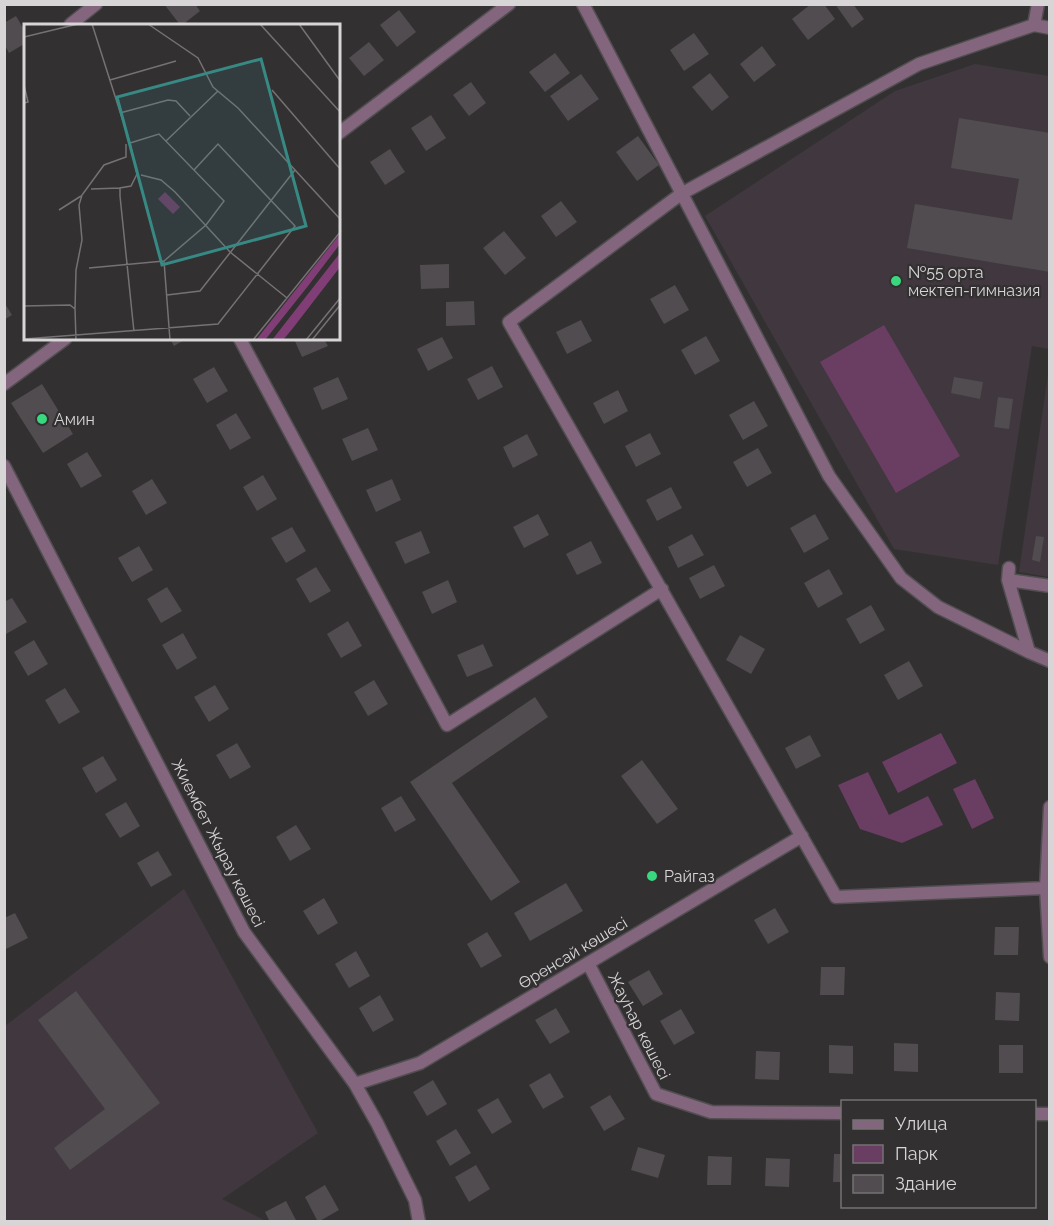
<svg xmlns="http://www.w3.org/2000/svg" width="1054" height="1226" viewBox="0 0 1054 1226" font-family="Raleway,sans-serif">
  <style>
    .built { fill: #40383e }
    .green { fill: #6a3d62 }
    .building { fill: #504c4f }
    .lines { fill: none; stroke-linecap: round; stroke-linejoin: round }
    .minor-casing { stroke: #514e50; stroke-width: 15 }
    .minor { stroke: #83657d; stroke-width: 12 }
    .poi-dot { fill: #39d87f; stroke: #333032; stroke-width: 2 }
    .labels { text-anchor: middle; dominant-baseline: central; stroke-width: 4.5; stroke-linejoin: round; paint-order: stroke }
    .poi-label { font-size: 16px; fill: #d7d5d6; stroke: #333032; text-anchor: start }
    .street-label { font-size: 16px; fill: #d7d5d6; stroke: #333032 }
    .inset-road { fill: none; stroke: #757274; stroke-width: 1.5 }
    .view { fill: #378983; fill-opacity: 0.15; stroke: #378983; stroke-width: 3 }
    .inset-edge { fill: none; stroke: #d7d5d6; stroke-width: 3 }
  </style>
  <rect width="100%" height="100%" fill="#333032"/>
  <path class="built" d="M975 64 1049 76V349L1032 346 998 565 894 549 705 216 895 91Z
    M1048 375H1049V577L1019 572Z
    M184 889 318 1133 222 1199 262 1219 263 1221 5 1222V1026Z"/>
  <path class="green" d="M884 325 960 456 896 493 820 362Z
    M941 733 957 763 898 793 882 762Z
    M868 772 889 815 928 796 943 825 902 843 860 829 838 785Z
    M975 779 994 818 972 829 953 789Z"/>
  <path class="building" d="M164 4H195L200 11 181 26Z
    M811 4H824L835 19 808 40 792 19Z
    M835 4H853L864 19 852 28Z
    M399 10 416 32 397 47 380 25Z
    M16 16 26 33V43L9 53 4 44V23Z
    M694 33 709 54 684 71 670 50Z
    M369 42 384 60 364 76 349 58Z
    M762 46 776 65 754 82 740 64Z
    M555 53 570 73 545 92 529 72Z
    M710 73 729 97 712 111 692 87Z
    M581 74 599 99 568 121 550 96Z
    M471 82 486 103 469 116 453 95Z
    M431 115 446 138 426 151 411 128Z
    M959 118 1050 133V272L907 248 915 204 1012 220 1019 179 951 168Z
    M638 136 659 165 637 181 616 152Z
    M390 149 405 172 385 185 370 162Z
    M561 201 577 222 556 237 541 216Z
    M504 231 526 258 505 275 483 248Z
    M449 264V288L421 289 420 265Z
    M675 285 689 310 664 324 650 299Z
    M474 301 475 325 446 326V302Z
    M4 302 12 315 4 320Z
    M581 320 592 341 567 354 556 332Z
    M706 336 720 361 695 375 681 350Z
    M442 337 453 358 428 371 417 349Z
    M170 339H186L174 346Z
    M294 339H324L328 346 302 357Z
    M492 366 503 387 478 400 467 379Z
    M214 367 228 391 207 403 193 379Z
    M338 377 348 399 322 410 313 388Z
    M954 377 983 382 980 399 951 393Z
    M42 384 73 434 43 453 11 403Z
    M618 390 628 411 604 424 593 403Z
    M998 397 1013 399 1009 429 994 427Z
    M754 401 768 426 743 440 729 415Z
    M236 413 251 438 230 450 216 425Z
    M368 428 378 450 352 461 342 439Z
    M650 433 661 454 636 467 625 446Z
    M527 434 538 455 513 468 503 447Z
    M758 448 772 473 747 487 733 462Z
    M87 452 102 476 81 488 67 464Z
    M263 475 277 499 257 511 243 487Z
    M152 479 167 503 146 515 132 491Z
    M392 479 401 500 376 512 366 490Z
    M671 487 682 508 657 521 646 500Z
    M538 514 549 535 524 548 513 527Z
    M815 514 829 539 804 553 790 528Z
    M292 527 306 551 286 563 271 538Z
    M421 531 430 553 405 564 395 542Z
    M692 534 704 555 678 568 668 547Z
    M1036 536 1044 537 1040 562 1032 560Z
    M591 541 602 563 577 575 566 554Z
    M139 546 153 570 132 582 118 558Z
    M714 565 725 586 700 599 689 578Z
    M316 567 331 591 310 603 296 579Z
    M829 569 843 594 818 608 804 583Z
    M448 580 457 602 432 614 422 592Z
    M167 587 182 611 161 623 147 599Z
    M12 598 27 622 6 634 4 631V602Z
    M871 605 885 630 860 644 846 619Z
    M348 621 362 646 341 658 327 634Z
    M183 633 197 658 177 670 162 645Z
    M740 635 765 649 751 674 726 660Z
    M34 640 48 664 28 676 14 652Z
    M483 644 493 666 467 677 457 655Z
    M909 661 923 686 898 700 884 675Z
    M374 680 388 704 368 716 354 692Z
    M215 685 229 709 209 722 194 697Z
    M65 688 80 712 59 724 45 700Z
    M535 697 548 717 452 783 520 882 491 901 410 782Z
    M810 735 821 756 796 769 785 748Z
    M237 743 251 767 230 779 216 755Z
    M103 756 117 780 96 793 82 768Z
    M642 760 678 809 657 824 621 776Z
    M401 796 416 820 395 832 381 808Z
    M126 802 140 826 120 838 105 814Z
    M296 825 311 849 290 861 276 837Z
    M158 851 172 875 151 887 137 863Z
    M566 883 583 911 530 941 514 913Z
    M324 898 338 923 318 935 303 911Z
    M775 908 789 932 768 944 754 920Z
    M15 913 28 938 6 949 4 945V918Z
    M995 927H1019L1018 955H994Z
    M487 932 502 956 481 968 467 944Z
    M356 951 370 976 349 988 335 964Z
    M821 967H845L844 995H820Z
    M649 970 663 994 643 1006 628 982Z
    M76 991 160 1103 70 1170 54 1148 105 1109 38 1020Z
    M996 992 1020 993 1019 1021 995 1020Z
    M380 995 394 1020 373 1032 359 1008Z
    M556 1008 570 1032 550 1044 535 1020Z
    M681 1009 695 1033 674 1045 660 1021Z
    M894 1043 918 1044V1072L894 1071Z
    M829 1045 853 1046V1074L829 1073Z
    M999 1045H1023V1073H999Z
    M756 1051 780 1052 779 1080 755 1079Z
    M550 1073 564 1097 543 1109 529 1085Z
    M433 1080 447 1104 427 1116 413 1092Z
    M610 1095 625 1119 604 1131 590 1107Z
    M498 1098 512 1122 492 1134 477 1110Z
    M456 1129 471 1153 450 1166 436 1141Z
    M638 1147 665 1155 658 1178 631 1170Z
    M834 1154H842V1182H833Z
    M708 1156 732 1157 731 1185H707Z
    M766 1158 790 1159 789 1187 765 1186Z
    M476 1165 490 1189 469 1202 455 1177Z
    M325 1185 339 1210 318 1222 305 1197Z
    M286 1201 297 1222H270L265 1212Z"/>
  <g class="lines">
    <g class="minor-casing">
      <path id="minor" d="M583 4 829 476 901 578 938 607 1029 652
        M1038 4 1034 25 919 64 681 194 509 322 836 897 1046 888 1050 957
        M1034 25 1050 28
        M72 26 71 24 96 4
        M339 133 509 4
        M240 339 447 725 662 589
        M4 384 65 339
        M4 466 244 932 355 1084 377 1123 415 1200 419 1222
        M1009 568 1008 580 1050 586
        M1008 580 1029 652 1050 661
        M1046 888 1050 807
        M588 963 656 1094 711 1112 842 1113
        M355 1084 420 1063 802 836
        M1034 1114H1050"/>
    </g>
    <use href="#minor" class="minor"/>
  </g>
  <g class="poi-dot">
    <circle cx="896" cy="281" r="6"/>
    <circle cx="42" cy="419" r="6"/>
    <circle cx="652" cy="876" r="6"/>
  </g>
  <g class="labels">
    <g class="poi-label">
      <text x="908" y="272">№55 орта<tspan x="908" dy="18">мектеп-гимназия</tspan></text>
      <text x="54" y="419">Амин</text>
      <text x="664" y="876">Райгаз</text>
    </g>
    <g class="street-label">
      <text transform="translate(218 843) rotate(63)">Жиембет Жырау көшесі</text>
      <text transform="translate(573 953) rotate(-31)">Өренсай көшесі</text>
      <text transform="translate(639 1026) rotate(63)">ЖауҺар көшесі</text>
    </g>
  </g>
  <g transform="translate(24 24)">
    <rect width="316" height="316" fill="#333032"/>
    <path d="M141 168 156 183 149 190 134 175Z" fill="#6a3d62"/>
    <path d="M316 210V220L284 262 241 316H232ZM316 229V243L269 304 259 316H248Z" fill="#813e76"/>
    <path class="inset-road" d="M68 0 106 119 135 110 200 177 182 201 140 237 146 316M124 0 174 34 189 63 214 84 317 196M236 0 317 89M275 0 317 58M0 13 54 0M86 56 152 37M0 61 4 78 0 79M248 66 317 146M96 89 144 76 152 77 166 92M142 117 194 67M106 119 113 150 107 162 96 164V172L110 308M117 151 137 156 151 168 206 228 263 274M67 165 96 164M35 186 57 172M65 244 140 237M143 271 176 267 271 146M0 282 46 281 51 285 52 316M51 285 52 246 58 216 55 181 58 171 80 141 102 133V120M0 315 194 300 271 202 194 120 170 146M229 316 317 207M282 316 317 273M288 316 317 280"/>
    <path class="view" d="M237 35 282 202 138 241 93 73Z"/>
    <rect width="316" height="316" class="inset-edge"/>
  </g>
  <rect width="1054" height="1226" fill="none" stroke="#d7d5d6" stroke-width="12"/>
  <rect x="841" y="1100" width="195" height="108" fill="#333032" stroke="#757274" stroke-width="1.5"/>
  <rect x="853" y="1120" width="30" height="9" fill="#83657d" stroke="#757274" stroke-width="1.5"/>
  <text x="895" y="1130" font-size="18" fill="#d7d5d6">Улица</text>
  <rect x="853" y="1145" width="30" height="18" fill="#6a3d62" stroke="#757274" stroke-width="1.5"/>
  <text x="895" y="1160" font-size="18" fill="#d7d5d6">Парк</text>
  <rect x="853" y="1175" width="30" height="18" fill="#504c4f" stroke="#757274" stroke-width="1.5"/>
  <text x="895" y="1190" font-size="18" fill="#d7d5d6">Здание</text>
</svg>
